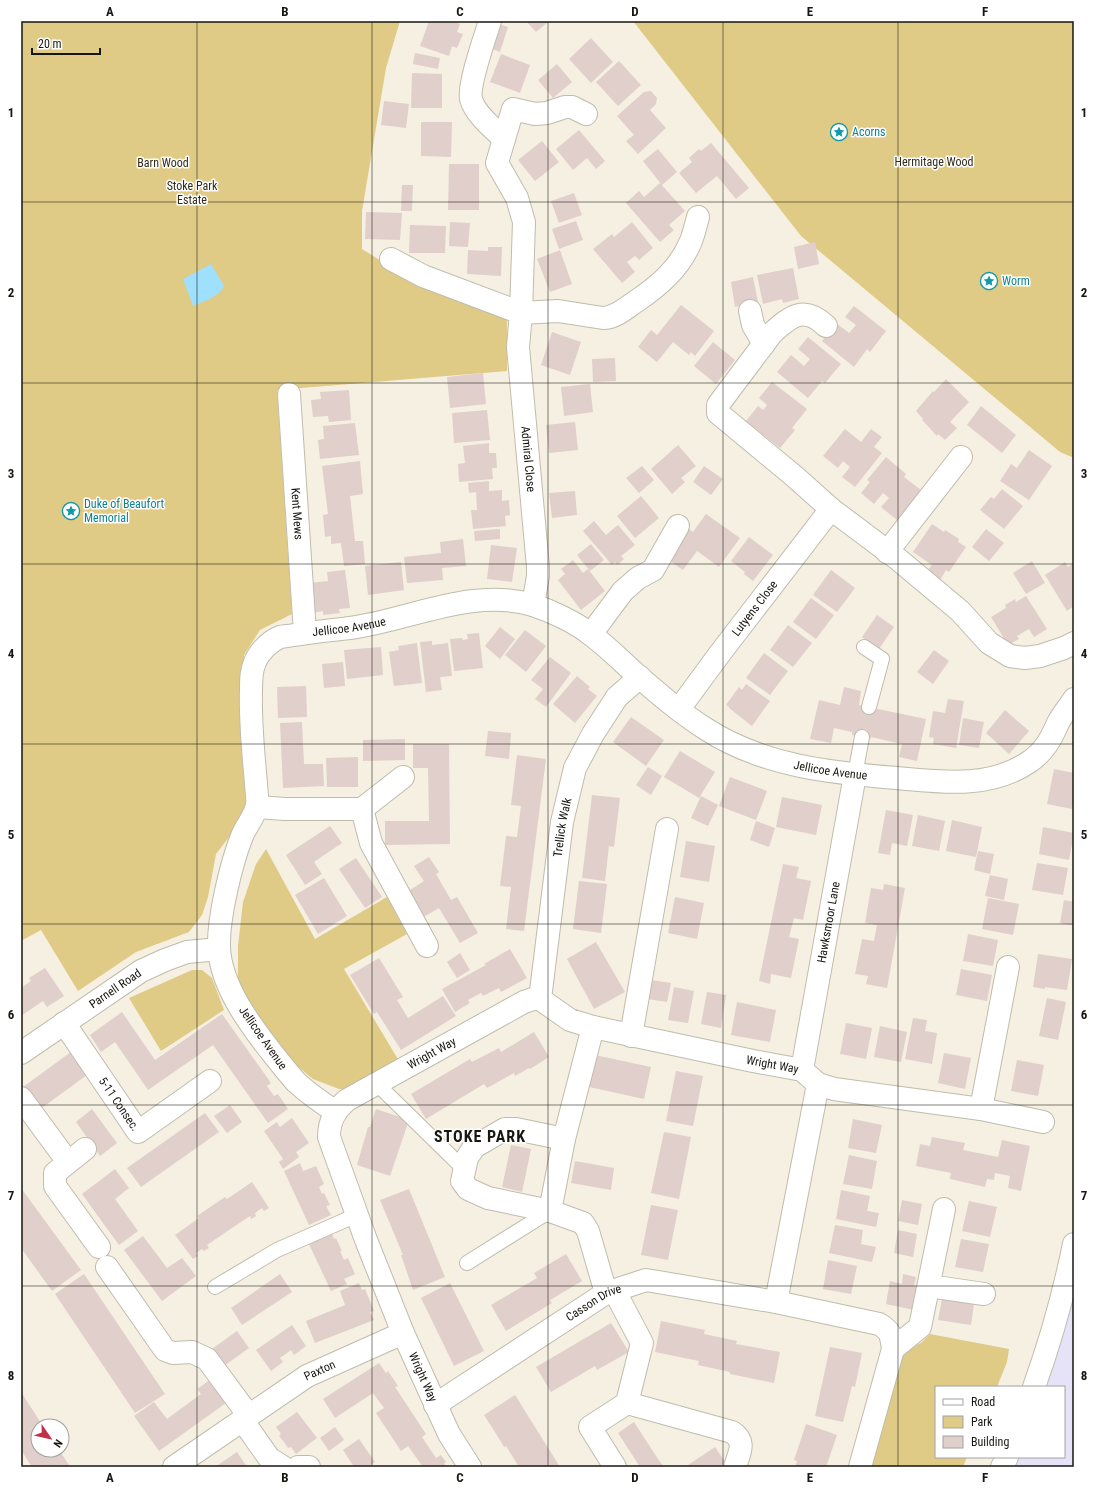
<svg xmlns="http://www.w3.org/2000/svg" width="1095" height="1488" viewBox="0 0 1095 1488" font-family="'Roboto Condensed',sans-serif">
  <style>
    .education { fill: #e6e3f9 }
    .green { fill: #dfcb86 }
    .water { fill: #9ee0fd }
    .building { fill: #e1cfcb }
    .lines { fill: none; stroke-linecap: round; stroke-linejoin: round }
    .service-casing { stroke: #c0bcad; stroke-width: 16 }
    .minor-casing { stroke: #c0bcad; stroke-width: 24 }
    .tertiary-casing { stroke: #c0bcad; stroke-width: 24 }
    .service { stroke: #fff; stroke-width: 14 }
    .minor { stroke: #fff; stroke-width: 22 }
    .tertiary { stroke: #fff; stroke-width: 22 }
    .grid { fill: none; stroke: #171611; stroke-width: 1; stroke-opacity: 0.55 }
    .labels { text-anchor: middle; dominant-baseline: central; stroke-width: 3; stroke-linejoin: round; paint-order: stroke }
    .culture-label { font-size: 12px; fill: #0d838f; stroke: #fff; text-anchor: start }
    .park-label { font-size: 12px; fill: #2f2a17; stroke: #fff }
    .street-label { font-size: 12px; fill: #171611; stroke: #fff }
    .district-label { font-size: 16px; font-weight: bold; letter-spacing: 1px; fill: #171611; stroke: #fff }
    .neatline { fill: none; stroke: #171611; stroke-width: 1.5 }
    .grid-label { font-size: 13px; text-anchor: middle; font-weight: bold; fill: #171611 }
  </style>
  <rect width="100%" height="100%" fill="#f5f0e1"/>
  <path class="education" d="M1074 1244V1467H1002L1007 1457H1064V1387H1034Z"/>
  <path class="green" d="M21 21H400L386 68 362 211V249L386 264 507 312V371L277 390 292 614 260 630 244 655 250 776 246 806 236 828 216 854 208 897 202 915 189 932 136 952 78 991 41 930 21 941Z
    M633 21H1074V458L1060 452 801 236Z
    M266 849 315 939 387 897 407 934 344 969 399 1061 350 1089H339L313 1079 290 1060 253 1016 238 981V946L243 902 256 864Z
    M192 970H202L212 978 224 1010 161 1051 129 998Z
    M930 1334 1009 1349 1007 1362 997 1387H936V1457H967L963 1467H871L884 1423 900 1353 921 1343Z"/>
  <path class="water" d="M211 264 224 286C219 297 204 301 193 306L183 279Z"/>
  <path class="building" d="M429 21H453L460 24 457 32 463 34 457 48 452 46 449 56 420 46Z
    M526 21H549L536 32Z
    M498 24 508 27 500 52 490 48Z
    M591 38 613 62 591 83 569 59Z
    M415 53 440 58 438 69 413 64Z
    M501 54 530 65 520 93 490 82Z
    M619 61 641 85 618 106 596 82Z
    M557 64 572 82 553 98 538 80Z
    M412 73 442 74V108H411Z
    M651 91 657 98 656 104 650 110 666 128 638 154 626 141 634 135 617 116 644 92Z
    M384 101 409 104 406 128 381 125Z
    M421 122H452L451 157 421 156Z
    M579 130 605 161 596 169 587 158 573 170 556 149Z
    M542 141 559 162 535 181 518 160Z
    M711 143 749 188 736 199 717 176 696 193 679 173 692 162 689 158 699 149 701 151Z
    M658 149 677 172 662 185 643 161Z
    M449 164H479V210H448Z
    M660 183 685 211 669 225 674 230 660 242 626 203 639 191 644 197Z
    M402 185H413L412 211H401Z
    M574 193 582 215 559 223 551 201Z
    M366 212 402 213 400 240 365 239Z
    M576 221 583 240 559 249 552 229Z
    M450 222 470 223 468 247 449 246Z
    M632 222 653 248 639 260 635 256 627 262 635 272 622 283 593 249 612 234 614 237Z
    M410 225 446 226 445 253H409Z
    M815 242 819 264 798 269 794 247Z
    M488 247H502L501 276 467 274 468 250 488 251Z
    M560 250 572 284 550 292 537 259Z
    M793 268 799 299 783 303 782 299 763 304 757 275Z
    M753 277 758 302 735 307 731 282Z
    M681 305 714 331 695 356 691 352 689 355 673 342 657 362 638 347 651 330 657 335Z
    M854 306 886 331 870 352 867 349 854 367 822 341 836 323 849 333 856 325 845 317Z
    M552 332 581 342 570 375 541 365Z
    M808 337 841 364 825 383 822 381 808 398 777 372 791 355 804 366 810 359 798 349Z
    M713 342 735 360 716 384 694 366Z
    M615 358 616 381 593 382 592 359Z
    M483 373 486 404 450 408 447 377Z
    M946 379 969 402 950 422 957 428 945 440 938 434 937 436 922 420 923 419 916 411 933 391 934 392Z
    M772 382 807 409 792 428 795 430 780 448 746 421 758 406 763 410 767 405 759 398Z
    M590 384 593 412 564 416 561 387Z
    M349 390 351 420 329 422 328 416 313 417 311 400 321 399 320 392Z
    M981 406 1016 435 1002 453 967 425Z
    M487 410 490 440 454 443 452 413Z
    M575 422 578 450 549 453 546 425Z
    M355 423 359 455 320 459 318 440 324 439 323 426Z
    M845 429 861 442 871 429 882 437 874 447 882 453 855 487 842 477 850 467 843 461 838 468 823 456Z
    M489 443V453H496L497 468H492L493 479 459 482 458 464 465 463 463 446Z
    M678 445 696 466 681 478 685 482 672 494 651 469Z
    M1029 450 1052 466 1029 500 1000 481 1011 464 1017 468Z
    M886 457 906 474 904 477 921 490 897 520 881 507 889 498 883 493 874 504 861 493 870 482 867 480Z
    M360 461 363 494 350 496 355 541H363L365 564 344 566 341 543 331 544V536L325 537 323 515 328 514 322 466Z
    M642 466 654 480 639 493 626 478Z
    M704 466 723 479 711 495 693 482Z
    M489 481V491L502 490V501L509 500 510 515 505 516 506 526 473 529 471 510H477L476 492 469 493 468 483Z
    M1002 489 1023 506 1004 529 980 510 991 497 994 499Z
    M575 491 577 515 552 518 549 493Z
    M641 496 659 518 635 538 617 516Z
    M706 514 740 538 719 567 697 551 683 570 667 559 689 529 693 532Z
    M594 521 606 535 618 525 635 545 621 556 624 559 617 565 615 562 612 565 583 531Z
    M932 524 944 532 945 530 959 539 958 542 966 547 949 572 946 570 940 580 927 571 932 565 913 552Z
    M500 529V539L475 541 474 531Z
    M986 529 1004 543 989 561 972 547Z
    M749 537 773 555 753 581 744 574 745 572 731 561Z
    M463 539 466 566 442 568 443 580 407 583 404 557 441 553 440 542Z
    M591 544 604 560 590 571 577 555Z
    M491 545 517 548 512 582 487 579Z
    M573 560 583 573 588 569 605 591 581 610 558 580 565 574 561 569Z
    M1032 561 1045 583 1026 594 1013 573Z
    M401 562 404 590 368 595 365 566Z
    M1065 562 1068 567 1074 563V606L1067 611 1045 575Z
    M345 570 350 608 339 609 340 613 323 615V611L312 613 309 583 328 581 327 572Z
    M831 570 855 588 837 612 813 595Z
    M1026 596 1047 629 1034 637 1029 629 1017 636 1019 639 1008 645 991 617 1006 608 1005 605 1015 599 1016 602Z
    M811 598 834 615 816 639 793 622Z
    M877 615 894 627 879 649 862 637Z
    M788 625 812 643 793 667 770 650Z
    M500 627 515 639 500 659 485 646Z
    M525 630 546 646 526 672 505 655Z
    M479 633 483 668 454 671 450 639 462 638 463 640 468 639 467 634Z
    M432 641V645L448 643 452 676 440 677 442 690 426 692 420 642Z
    M417 643 422 683 394 686 389 652 399 650 398 646Z
    M381 647 383 675 347 679 344 650Z
    M934 650 949 661 933 684 917 672Z
    M764 653 788 671 770 695 746 678Z
    M550 657 571 673 546 707 535 699 543 689 531 680Z
    M343 662 345 686 324 688 322 664Z
    M577 676 590 687 588 689 597 696 575 723 553 704Z
    M746 684 770 701 752 726 729 708V707L726 705 739 687 742 690Z
    M306 686 307 717 278 718 277 687Z
    M844 687 861 691 859 705 926 719 917 761 899 757 902 744 871 737V739L852 735V732L834 728 831 743 810 739 819 700 840 705Z
    M948 699 964 701 956 748 933 744 934 738 929 737 933 711 945 713Z
    M1005 710 1029 731 1009 754 986 733Z
    M631 717 664 740 646 766 613 742Z
    M963 718 984 722 979 748 959 745Z
    M302 722 304 764H323L324 786 283 788 280 723Z
    M488 731 511 733 509 759 485 756Z
    M405 739V760L363 761V740Z
    M413 744H449L450 844 385 845V821H429L428 768H413Z
    M680 751 715 772 699 798 664 777Z
    M517 755 546 759 524 931 506 929 511 887 500 886 506 836 517 837 521 806 511 805Z
    M358 757V787H327L326 758Z
    M648 767 662 776 651 795 636 785Z
    M1054 769 1074 773V798L1072 809 1047 804Z
    M730 777 767 791 756 820 719 806Z
    M592 795 620 798 614 847 609 846 605 881 582 878Z
    M701 796 718 805 708 826 691 818Z
    M782 797 822 805 816 835 776 827Z
    M886 810 913 815 907 846 892 843 890 855 878 853Z
    M918 815 945 821 939 851 912 846Z
    M952 820 982 827 976 857 946 851Z
    M756 821 775 828 769 847 750 840Z
    M330 826 342 843 314 862 322 874 305 885 286 855Z
    M1043 827 1074 833 1069 860 1039 854Z
    M686 841 715 846 709 882 680 877Z
    M978 851 994 854 990 874 974 870Z
    M429 857 439 872 436 874 451 900 457 897 478 933 460 943 439 908 422 918 407 892 424 881 414 866Z
    M356 858 382 897 365 908 339 869Z
    M1037 863 1068 868 1063 895 1032 890Z
    M783 864 799 867 796 878 811 881 803 920 794 918 789 937 799 939 791 978 771 974 770 984 759 981Z
    M990 875 1008 879 1004 900 985 896Z
    M324 878 347 916 318 934 295 895Z
    M579 881 607 884 601 933 573 929Z
    M884 884 905 888 887 988 866 984 868 976 855 974 862 939 874 941 877 925 865 923 871 888 883 890Z
    M675 897 704 903 697 939 668 933Z
    M988 898 1019 904 1013 935 982 929Z
    M1064 900 1074 902V926L1060 923Z
    M968 934 998 940 993 966 963 961Z
    M596 942 625 992 594 1009 567 959Z
    M510 949 527 978 501 992 499 988 483 996 481 993 468 1000 470 1003 455 1012 442 989 486 965 484 964Z
    M460 953 470 970 457 978 447 962Z
    M1038 954 1072 959 1067 990 1045 987V989L1033 987Z
    M379 958 403 997 397 1000 408 1018 443 996 456 1016 401 1050 377 1012 374 1014 350 975Z
    M45 968 64 996 47 1007 43 1001 21 1016V988L31 981 29 978Z
    M961 969 992 975 987 1001 956 995Z
    M651 980 671 983 667 1002 647 999Z
    M674 987 694 991 688 1023 668 1020Z
    M707 992 726 995 721 1028 701 1024Z
    M1047 998 1066 1002 1058 1040 1039 1036Z
    M737 1002 776 1010 770 1042 731 1035Z
    M122 1012 155 1060 222 1014 271 1083 267 1086 274 1096 278 1094 288 1109 268 1123 213 1045 148 1090 115 1042 101 1052 90 1035Z
    M913 1018 927 1020 925 1031 937 1033 932 1064 905 1059Z
    M846 1023 872 1028 866 1059 840 1054Z
    M880 1026 907 1032 901 1062 874 1057Z
    M534 1032 549 1057 530 1069 529 1068 515 1076 514 1073 487 1088 484 1084 426 1119 411 1094 470 1059 472 1062 499 1048 501 1052Z
    M75 1049 91 1072 39 1110 23 1087Z
    M944 1053 971 1058 965 1089 938 1083Z
    M595 1055 651 1067 644 1099 589 1087Z
    M1017 1060 1044 1065 1038 1096 1011 1091Z
    M676 1071 703 1076 693 1126 666 1121Z
    M230 1105 242 1122 227 1133 214 1116Z
    M92 1109 117 1143 100 1156 76 1122Z
    M376 1109 409 1120 390 1176 357 1165 368 1127H370Z
    M205 1113 219 1132 141 1187 127 1168Z
    M292 1118 309 1143 296 1152 299 1157 283 1169 279 1162 283 1159 264 1131 277 1122 280 1127Z
    M853 1119 882 1125 876 1153 848 1148Z
    M664 1132 691 1137 679 1199 651 1193Z
    M932 1137 965 1143 963 1150 998 1157 1002 1140 1030 1146 1021 1191 1008 1188 1010 1176 995 1173 994 1180 987 1179 985 1187 950 1179 951 1173 916 1166 920 1144 930 1146Z
    M511 1145 531 1149 522 1192 502 1187Z
    M849 1155 877 1161 872 1189 843 1184Z
    M575 1161 614 1168 611 1190 571 1183Z
    M300 1163 303 1171 316 1166 324 1184 319 1187 322 1194 324 1193 330 1205 326 1206 331 1215 309 1225 284 1171Z
    M115 1169 129 1188 115 1199 138 1231 119 1245 82 1194Z
    M252 1182 269 1208 264 1211 262 1208 255 1213 256 1216 251 1219 250 1216 229 1230 207 1245 209 1248 204 1251 202 1249 196 1253 198 1256 193 1259 175 1235 199 1218 197 1216 225 1197 227 1199Z
    M21 1188 81 1270 52 1291 21 1248Z
    M409 1189 445 1277 413 1290 401 1255H403L380 1200Z
    M841 1190 870 1196 867 1211 879 1213 876 1227 836 1219Z
    M902 1200 922 1204 918 1225 898 1221Z
    M969 1201 997 1207 990 1237 962 1231Z
    M651 1205 678 1210 668 1260 641 1255Z
    M835 1225 863 1230 861 1244 876 1247 872 1262 829 1253Z
    M898 1230 917 1234 913 1257 894 1253Z
    M331 1231 334 1239 336 1238 342 1251H340L344 1260 348 1258 355 1274 344 1279 347 1284 331 1291 308 1242Z
    M143 1236 167 1268 182 1258 196 1276 162 1301 124 1250Z
    M961 1239 989 1244 983 1272 955 1267Z
    M566 1254 582 1281 550 1300 552 1303 506 1331 491 1305 537 1278 534 1273Z
    M828 1260 857 1266 851 1294 823 1289Z
    M84 1274 165 1394 135 1413 55 1294Z
    M280 1274 292 1292 242 1325 231 1308Z
    M903 1274 916 1277 914 1286 924 1288 919 1311 886 1304 890 1281 902 1284Z
    M359 1283 362 1290 365 1289 374 1311 370 1312 374 1320 315 1343 306 1321 345 1305 340 1291Z
    M450 1283 484 1351 454 1366 421 1298Z
    M942 1299 974 1304 971 1325 938 1320Z
    M661 1321 705 1330 704 1334 737 1341 736 1344 780 1352 774 1383 730 1374V1372L698 1365 699 1361 655 1352Z
    M611 1323 629 1352 597 1370 595 1366 551 1392 536 1367Z
    M292 1325 306 1346 294 1355 291 1350 280 1358 283 1362 271 1371 256 1350Z
    M237 1331 249 1348 224 1366 212 1349Z
    M830 1347 862 1353 855 1387 852 1386 843 1422 815 1416Z
    M379 1363 386 1373 388 1371 398 1386 395 1387 426 1434 422 1437 436 1458 441 1455 446 1462 444 1463 446 1467H423L408 1446 401 1451 376 1413 384 1408 373 1393 335 1418 323 1399Z
    M210 1380 226 1403 159 1451 134 1416 154 1402 167 1419 201 1394 197 1389Z
    M21 1392 43 1426H38V1450H59L69 1465 66 1467H32L21 1450Z
    M515 1395 560 1467H519L506 1446 504 1447 495 1432 484 1415Z
    M297 1412 317 1438 296 1454 291 1447 288 1448 284 1442 279 1436 281 1434 276 1427Z
    M634 1422 658 1459 664 1467H640L618 1433Z
    M806 1424 837 1435 826 1467H795L797 1461 794 1460Z
    M335 1427 344 1440 329 1451 320 1438Z
    M359 1439 375 1462 368 1467H354L343 1450Z
    M715 1447 726 1463 719 1467H685Z
    M237 1452 247 1467H215Z"/>
  <g class="lines">
    <g class="service-casing">
      <path id="service" d="M864 647 882 659 869 707
        M855 775 862 737
        M377 1084 464 1169
        M467 1263 550 1211
        M215 1287 277 1250 357 1215"/>
    </g>
    <g class="minor-casing">
      <g id="minor">
        <path d="M490 21C485 37 468 85 471 99 475 114 493 128 504 139L513 109 535 114 547 113 565 107H572L586 114"/>
        <path id="s1" d="M504 139 497 163 517 198 524 222 521 313 518 347 538 567V576L533 605"/>
        <path d="M391 259 423 276 521 313 558 311 603 318C615 318 625 309 635 302 659 286 680 268 691 241 694 233 696 225 698 217"/>
        <path d="M750 311 753 325 764 344"/>
        <path d="M826 326C804 305 791 316 772 333L718 405V413L794 476 831 509 899 560 960 611 989 643 1010 656 1025 658 1040 656 1064 648 1074 643"/>
        <path id="s2" d="M289 394 305 633"/>
        <path d="M887 552 961 457"/>
        <path d="M591 634 623 591 638 578 653 570 678 526"/>
        <path id="s3" d="M679 709 721 652 831 509"/>
        <path d="M257 807 285 809H362L403 777"/>
        <path d="M362 809 371 843 427 946"/>
        <path id="s4" d="M540 999 562 822 575 768 593 734 617 697 640 677"/>
        <path id="s5" d="M64 1023 138 1132 210 1081"/>
        <path d="M631 1036 667 829"/>
        <path id="s6" d="M21 1053 141 971 165 960 187 952 219 949"/>
        <path id="s7" d="M802 1070 855 775"/>
        <path d="M21 1098 68 1162"/>
        <path d="M981 1109 1008 967"/>
        <path id="s8" d="M336 1112C322 1103 308 1093 296 1082 288 1073 281 1064 273 1054 250 1025 221 986 219 948 218 918 231 864 242 836 246 826 256 815 257 804 258 798 256 789 256 783 253 752 250 721 251 690 251 681 251 671 255 662 259 652 270 641 280 637 284 636 289 636 294 635 313 632 332 630 350 628 410 620 472 587 533 605 551 611 575 622 590 634 607 646 622 662 638 676 660 695 682 714 706 729 763 766 831 773 897 778 942 782 989 789 1029 762 1044 752 1051 739 1058 723 1062 715 1069 707 1074 699"/>
        <path d="M564 1139 516 1129H505L474 1147 467 1158 462 1181 468 1189 488 1198 550 1211 583 1223 588 1231 606 1293"/>
        <path d="M85 1149 55 1173V1186L99 1247"/>
        <path d="M550 1211 564 1139 593 1027"/>
        <path d="M107 1267 165 1350 173 1353 192 1352 207 1359 249 1416"/>
        <path d="M929 1286 984 1294"/>
        <path d="M614 1290 642 1343 627 1403 590 1427 615 1467"/>
        <path d="M776 1302 818 1084"/>
        <path d="M893 1349 920 1327 944 1209"/>
        <path d="M627 1403 732 1432C747 1442 739 1453 735 1467"/>
        <path id="s9" d="M435 1405 606 1293 646 1280 776 1302 879 1324C891 1331 891 1335 893 1349L860 1467"/>
        <path d="M243 1421 269 1458 283 1467"/>
        <path id="s10" d="M174 1467 307 1376 403 1333"/>
        <path d="M298 1467H309"/>
        <path id="s11" d="M470 1467 449 1434 403 1333 366 1240 329 1137C329 1121 335 1110 347 1100L524 1002 533 999H540L570 1020 593 1027 753 1061 802 1070 818 1084 834 1089 981 1109 1043 1122"/>
      </g>
    </g>
    <g class="tertiary-casing">
      <path id="tertiary" d="M1034 1387C1051 1340 1064 1293 1074 1244
        M1002 1467 1007 1457"/>
    </g>
    <use href="#service" class="service"/>
    <use href="#minor" class="minor"/>
    <use href="#tertiary" class="tertiary"/>
  </g>
  <path class="grid" d="M197 21V1467M372 21V1467M548 21V1467M723 21V1467M898 21V1467M21 202H1074M21 383H1074M21 564H1074M21 744H1074M21 924H1074M21 1105H1074M21 1286H1074"/>
  <defs>
    <g id="sight-ring" transform="scale(0.9)"><circle r="9.5" fill="#fff" stroke="#0f9aa8" stroke-width="1.5"/><path d="M0-6L1.8-2.2L6-1.7L2.9 1.2L3.7 5.4L0 3.3L-3.7 5.4L-2.9 1.2L-6-1.7L-1.8-2.2Z" fill="#0f9aa8"/></g>
  </defs>
  <g fill-rule="evenodd">
    <use href="#sight-ring" x="839" y="132"/>
    <use href="#sight-ring" x="989" y="281"/>
    <use href="#sight-ring" x="71" y="511"/>
  </g>
  <g class="labels">
    <g class="culture-label">
      <text x="852" y="132">Acorns</text>
      <text x="1002" y="281">Worm</text>
      <text x="84" y="504">Duke of Beaufort<tspan x="84" dy="14">Memorial</tspan></text>
    </g>
    <g class="park-label">
      <text x="934" y="162">Hermitage Wood</text>
      <text x="163" y="163">Barn Wood</text>
      <text x="192" y="186">Stoke Park<tspan x="192" dy="14">Estate</tspan></text>
    </g>
    <g class="street-label">
      <text stroke="none"><textPath href="#s1" startOffset="328">Admiral Close</textPath></text>
      <text stroke="none"><textPath href="#s2" startOffset="120">Kent Mews</textPath></text>
      <text stroke="none"><textPath href="#s3" startOffset="126">Lutyens Close</textPath></text>
      <text stroke="none"><textPath href="#s8" startOffset="606">Jellicoe Avenue</textPath></text>
      <text stroke="none"><textPath href="#s8" startOffset="1140">Jellicoe Avenue</textPath></text>
      <text stroke="none"><textPath href="#s4" startOffset="173">Trellick Walk</textPath></text>
      <text stroke="none"><textPath href="#s7" startOffset="150">Hawksmoor Lane</textPath></text>
      <text stroke="none"><textPath href="#s6" startOffset="114">Parnell Road</textPath></text>
      <text transform="translate(263 1038) rotate(55)">Jellicoe Avenue</text>
      <text stroke="none"><textPath href="#s11" startOffset="499">Wright Way</textPath></text>
      <text stroke="none"><textPath href="#s11" startOffset="865">Wright Way</textPath></text>
      <text stroke="none"><textPath href="#s5" startOffset="98">5-11 Consec.</textPath></text>
      <text stroke="none"><textPath href="#s9" startOffset="189">Casson Drive</textPath></text>
      <text stroke="none"><textPath href="#s10" startOffset="175">Paxton</textPath></text>
      <text transform="translate(423 1377) rotate(66)">Wright Way</text>
    </g>
    <g class="district-label">
      <text x="480" y="1136">STOKE PARK</text>
    </g>
  </g>
  <rect width="1095" height="1488" fill="none" stroke="#ffffff" stroke-width="44"/>
  <rect x="935" y="1386" width="130" height="72" fill="#ffffff" stroke="#a2a2a0"/>
  <rect x="943" y="1399" width="20" height="6" fill="#ffffff" stroke="#a2a2a0"/>
  <text x="971" y="1406" font-size="12" fill="#171611">Road</text>
  <rect x="943" y="1416" width="20" height="12" fill="#dfcb86" stroke="#a2a2a0"/>
  <text x="971" y="1426" font-size="12" fill="#171611">Park</text>
  <rect x="943" y="1436" width="20" height="12" fill="#e1cfcb" stroke="#a2a2a0"/>
  <text x="971" y="1446" font-size="12" fill="#171611">Building</text>
  <g transform="translate(50 1438) rotate(124)"><circle r="19" fill="#ffffff" stroke="#a2a2a0"/>
  <path d="M0-3L7 15L0 10L-7 15Z" fill="#c23147"/>
  <text y="-6" font-size="11" font-weight="bold" text-anchor="middle" fill="#171611">N</text>
  </g>
  <path d="M32 48v6h68v-6" fill="none" stroke="#171611" stroke-width="2"/>
  <text x="38" y="48" font-size="12" fill="#171611" stroke="#ffffff" stroke-width="3" paint-order="stroke">20 m</text>
  <rect x="22" y="22" width="1051" height="1444" class="neatline"/>
  <g class="grid-label">
    <text x="110" y="16">A</text>
    <text x="285" y="16">B</text>
    <text x="460" y="16">C</text>
    <text x="635" y="16">D</text>
    <text x="810" y="16">E</text>
    <text x="985" y="16">F</text>
    <text x="11" y="117">1</text>
    <text x="1084" y="117">1</text>
    <text x="11" y="297">2</text>
    <text x="1084" y="297">2</text>
    <text x="11" y="478">3</text>
    <text x="1084" y="478">3</text>
    <text x="11" y="658">4</text>
    <text x="1084" y="658">4</text>
    <text x="11" y="839">5</text>
    <text x="1084" y="839">5</text>
    <text x="11" y="1019">6</text>
    <text x="1084" y="1019">6</text>
    <text x="11" y="1200">7</text>
    <text x="1084" y="1200">7</text>
    <text x="11" y="1380">8</text>
    <text x="1084" y="1380">8</text>
    <text x="110" y="1482">A</text>
    <text x="285" y="1482">B</text>
    <text x="460" y="1482">C</text>
    <text x="635" y="1482">D</text>
    <text x="810" y="1482">E</text>
    <text x="985" y="1482">F</text>
  </g>
</svg>
